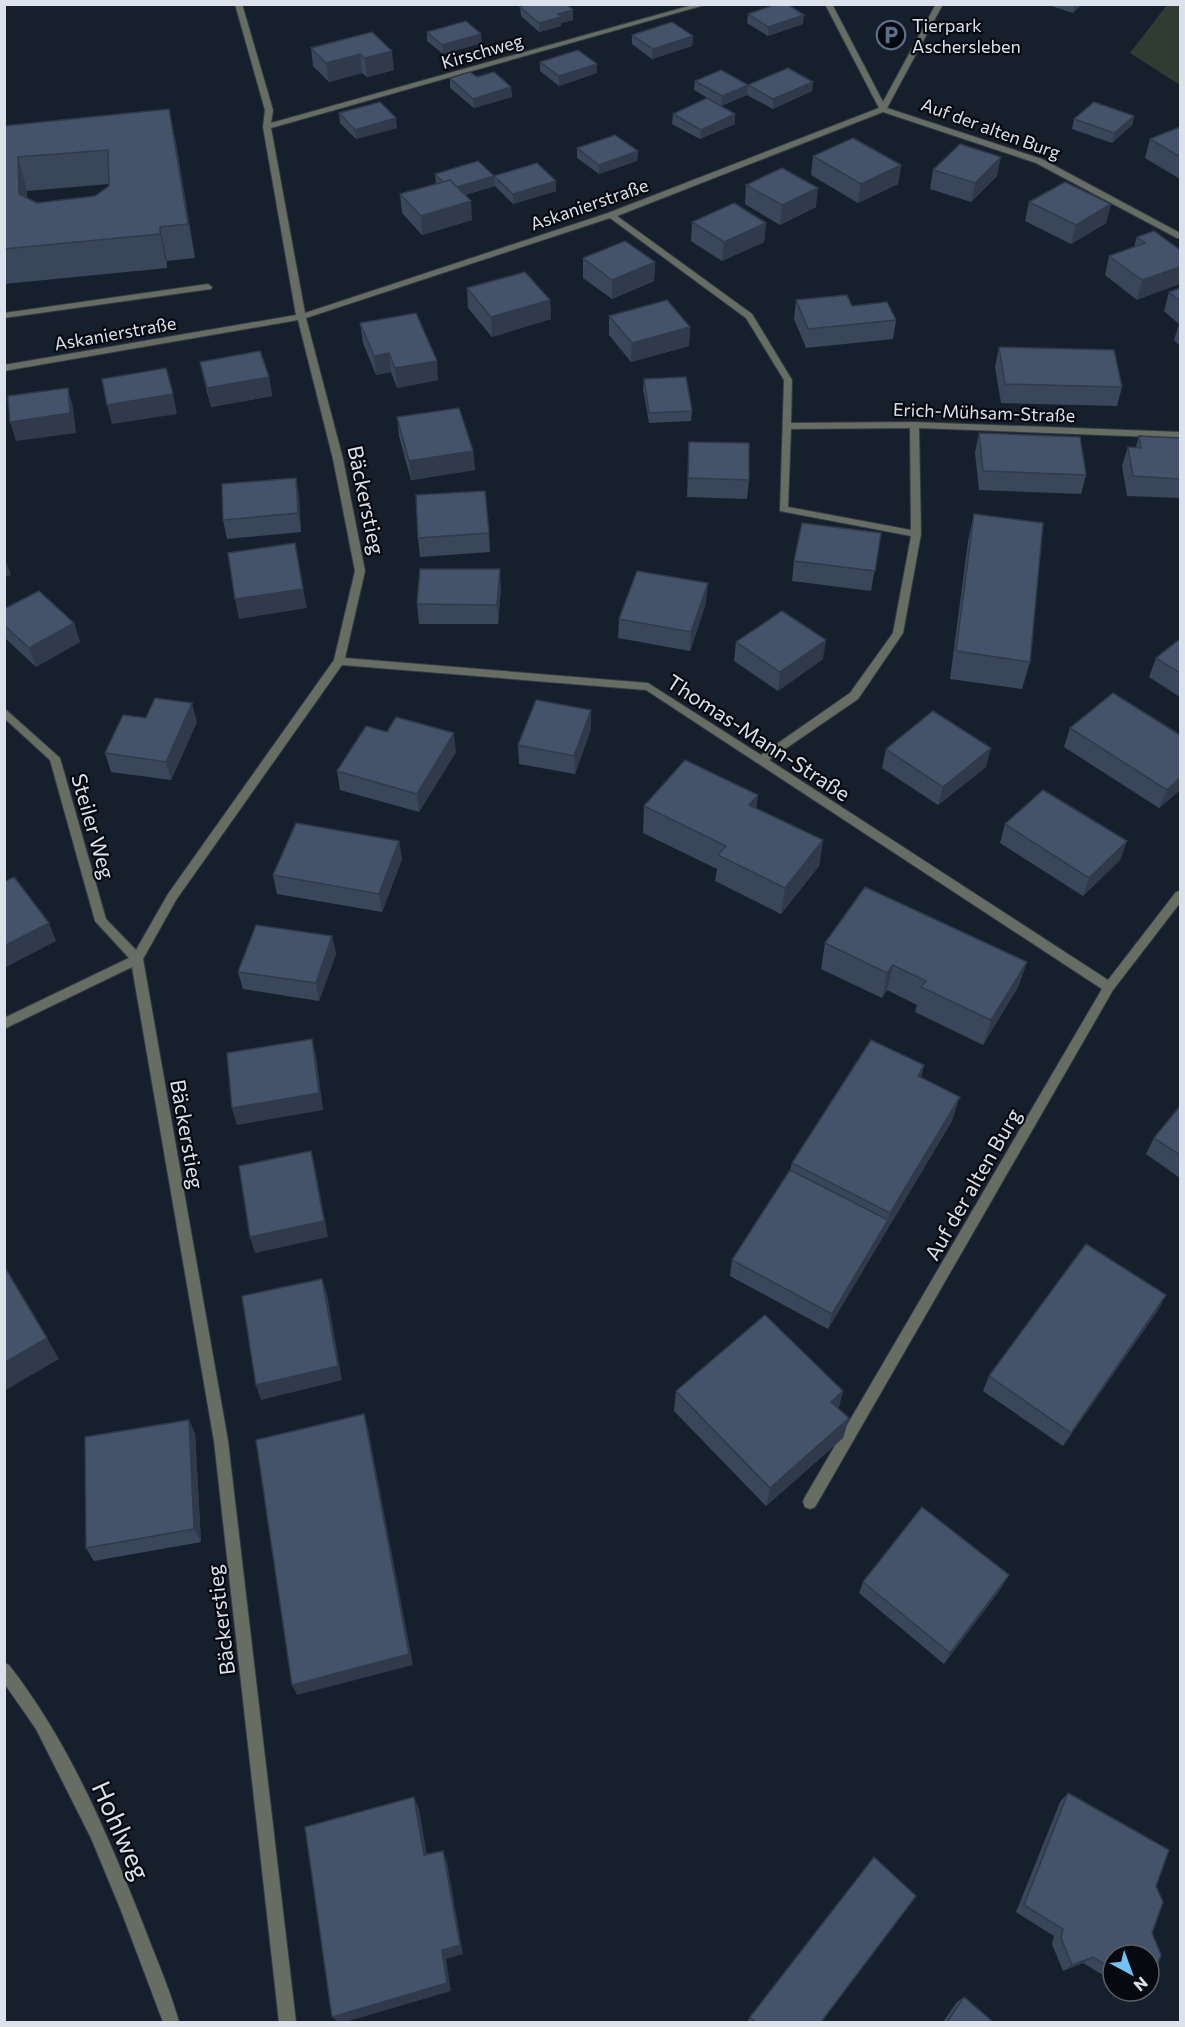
<svg xmlns="http://www.w3.org/2000/svg" width="1185" height="2027" viewBox="0 0 1185 2027" font-family="Commissioner,sans-serif">
  <style>
    .green { fill: #303c31 }
    .lines { fill: none; stroke-linecap: round; stroke-linejoin: round }
    .service-casing { stroke: #323b48; stroke-width: 2 }
    .minor-casing { stroke: #323b48; stroke-width: 2 }
    .service { fill: #666d62; fill-rule: evenodd }
    .minor { fill: #666d62; fill-rule: evenodd }
    .wall { fill: #3a475a; fill-rule: evenodd }
    .shaded-wall { fill: #303a4a }
    .building { fill: #445369; stroke: #303a4a; stroke-width: 1.5; fill-rule: evenodd }
    .labels { text-anchor: middle; dominant-baseline: central; stroke-width: 4.5; stroke-linejoin: round; paint-order: stroke }
    .far-poi-label { font-size: 18px; fill: #dbe2eb; stroke: #06090f; text-anchor: start }
    .far-street-label { font-size: 18px; fill: #dbe2eb; stroke: #06090f }
    .street-label { font-size: 21px; fill: #dbe2eb; stroke: #06090f }
    .near-street-label { font-size: 26px; fill: #dbe2eb; stroke: #06090f }
  </style>
  <rect width="100%" height="100%" fill="#16202d"/>
  <path class="green" d="M1167 5H1180V85L1130 53Z"/>
  <g class="lines">
    <g class="service-casing">
      <path id="service" d="M208 284 212 287 211 289 4 318V313Z"/>
    </g>
    <g class="minor-casing">
      <path id="minor" d="M235 4H242L273 110 271 123 696 4H708L271 128 305 313 608 213 879 108 825 4H832L883 102 936 4H943L887 108 1042 159 1180 233V238H1177L1036 163 883 112 617 216 752 314 792 380 791 423 914 422 1180 432V438L919 428 921 534 903 633 858 699 769 760 1108 980 1176 892 1180 891V903L1113 990 815 1507 810 1509 805 1507 803 1502 805 1497 1102 989 646 690 342 665 176 900 143 959 228 1441 296 2022H279L214 1441 132 967 4 1029V1018L129 958 95 921 50 760 4 718V708L60 758 106 919 136 950 168 894 334 660 355 571 333 459 298 320 4 371V365L296 315 263 127 265 110ZM610 218 746 318 784 380 780 511 911 536 893 633 850 693 761 755 648 683 345 658 365 571 343 459 306 318ZM910 428 911 530 788 507 791 429Z
        M4 1663 9 1665C69 1742 107 1833 143 1924 155 1956 170 1989 179 2022H163L120 1908 91 1838 36 1729 4 1683Z"/>
    </g>
    <use href="#service" class="service"/>
    <use href="#minor" class="minor"/>
  </g>
  <path class="wall" d="M1045 4H1082L1073 13Z
    M520 7 573 20 561 23V26L539 32 521 16Z
    M748 14 803 24 768 36 747 23Z
    M372 32 394 70 367 77 362 73 329 82 313 66 311 48Z
    M427 32 482 43 443 54 427 41Z
    M632 35 693 36 692 46 652 59 632 44Z
    M540 62 597 64V73L559 86 540 71Z
    M477 77 511 87 512 97 474 108 450 88V78Z
    M695 81 748 85 813 82 812 91 773 109 747 95 721 106 694 90Z
    M169 109 176 143 195 258 167 261V268L4 284V126ZM109 184V186L95 196 37 203 27 198V191Z
    M339 113 397 128 356 139 340 123Z
    M673 114 735 124 700 139 672 124Z
    M1134 116 1132 125 1112 143 1072 129 1074 119Z
    M1180 127V179L1145 158 1150 139Z
    M577 148 638 151 637 161 599 174 577 158Z
    M813 156 901 165 898 184 858 203 811 175Z
    M933 170 997 176 971 202 930 189Z
    M435 174 494 176 556 191 513 204 495 186 465 195 472 220 422 235 402 213 400 194 436 184Z
    M746 185 816 207 780 225 745 204Z
    M1029 202 1111 204 1106 223 1071 244 1025 221Z
    M692 222 766 223 764 242 722 261 691 241Z
    M1137 237 1180 250 1137 300 1105 275 1109 256 1134 247Z
    M583 258 655 262 654 281 612 299 583 278Z
    M467 288 550 300 551 319 492 337 468 308Z
    M1180 288V346L1174 340 1179 324 1164 311 1169 292Z
    M796 300 852 306 896 320 893 339 806 348 794 319Z
    M609 316 690 327 689 346 631 362 609 335Z
    M360 323 438 380 397 388 391 372 376 375 363 343Z
    M999 347 1122 387 1117 406 1001 403 995 367Z
    M200 362 269 377 272 396 211 407 204 381Z
    M644 379 692 411 691 421 649 423 643 389Z
    M397 417 473 451 475 470 411 480 399 436Z
    M979 433 1086 475 1081 494 979 490 975 453Z
    M1139 436 1180 438V498L1127 496 1122 466 1128 447H1136Z
    M689 442 749 480 747 499 687 497Z
    M296 478 299 497 301 532 227 539 223 520Z
    M974 514 1030 662 1022 689 950 679 968 541Z
    M489 533 490 552 420 557 418 538Z
    M881 533 871 591 792 581 794 561Z
    M501 588 498 624H419L417 604Z
    M706 603 690 651 618 638 619 619Z
    M4 609 74 623 80 642 36 667 4 637Z
    M1180 639V697L1149 677 1156 658Z
    M736 642 823 659 778 691 734 661Z
    M146 718 197 722 171 780 111 772 105 753Z
    M1070 728 1180 735V790L1159 808 1064 747Z
    M591 729 575 774 519 764 518 745Z
    M387 732 456 752 419 812 340 790 337 771Z
    M886 749 986 767 938 805 882 768Z
    M758 795 756 808 823 840 819 866 781 914 715 881 717 869 643 833 644 806Z
    M1005 824 1127 841 1120 860 1083 896 1000 843Z
    M399 841 402 859 382 912 277 894 273 875Z
    M332 936 336 954 319 1001 243 989 238 972Z
    M825 943 1027 962 1018 987 983 1045 915 1012 917 1005 887 990 882 998 821 969Z
    M924 1065 921 1078 952 1121 828 1329 730 1276 732 1260 790 1170 792 1163Z
    M1180 1106V1178L1146 1154 1154 1138Z
    M1166 1295 1158 1310 1063 1446 983 1391 989 1376Z
    M676 1391H843L838 1408 849 1418 843 1438 766 1506 674 1411Z
    M195 1433 201 1542 94 1561 86 1548Z
    M863 1582 1002 1587 944 1664 859 1593Z
    M1068 1793 1156 1886 1152 1933 1153 1977 1149 1979V1955H1113V1981L1083 1963 1063 1971 1052 1944 1054 1936 1016 1912 1060 1802Z
    M964 1997 993 2022H943L957 2002Z
    M750 2017 821 2022H747Z"/>
  <path class="shaded-wall" d="M1074 4H1082L1073 13Z
    M573 10V20L561 23V26L539 32V23L558 14Z
    M804 15 803 24 768 36V27Z
    M481 34 482 43 443 54 442 45Z
    M693 36 692 46 652 59 653 49Z
    M392 51 394 70 367 77 365 58Z
    M360 54 362 73 329 82 326 63Z
    M597 64V73L559 86V76Z
    M813 82 812 91 773 109V99Z
    M748 85 747 95 721 106 722 96Z
    M511 87 512 97 474 108 473 99Z
    M169 109 176 143 195 258 188 224Z
    M735 114V124L700 139 701 130Z
    M1134 116 1132 125 1112 143 1114 133Z
    M396 118 397 128 356 139 355 130Z
    M638 151 637 161 599 174V165Z
    M18 157 27 191 28 227 19 194Z
    M1001 157 997 176 971 202 975 183Z
    M901 165 898 184 858 203 861 184Z
    M494 176 495 186 452 199 451 189Z
    M556 181V191L513 204V194Z
    M818 188 816 207 780 225 782 205Z
    M471 201 472 220 422 235 421 216Z
    M1111 204 1106 223 1071 244 1076 225Z
    M766 223 764 242 722 261 724 242Z
    M160 227 167 261V268L160 234Z
    M655 262 654 281 612 299V280Z
    M1180 267V284L1137 300 1142 280Z
    M550 300 551 319 492 337 491 317Z
    M690 327 689 346 631 362 632 343Z
    M389 353 391 372 376 375 374 356Z
    M437 361 438 380 397 388 395 368Z
    M269 377 272 396 211 407 207 388Z
    M68 388 73 407 76 433 16 441 10 422Z
    M173 394 177 414 112 424 107 405Z
    M473 451 475 470 411 480 409 461Z
    M296 478 299 497 301 532 298 513Z
    M4 557 11 575 4 577Z
    M500 569 501 588 498 624 497 605Z
    M708 583 706 603 690 651 691 632Z
    M303 589 307 608 239 619 235 599Z
    M74 623 80 642 36 667 29 648Z
    M826 640 823 659 778 691 780 672Z
    M192 703 197 722 171 780 166 762Z
    M591 710V729L575 774 574 756Z
    M454 733 456 752 419 812 417 794Z
    M991 748 986 767 938 805 943 787Z
    M1180 778V790L1159 808 1167 790Z
    M758 795 755 821 749 805Z
    M823 840 819 866 781 914 785 888Z
    M399 841 402 859 382 912 379 894Z
    M1127 841 1120 860 1083 896 1089 878Z
    M49 923 56 941 4 968V946Z
    M332 936 336 954 319 1001 316 983Z
    M1027 962 1018 987 983 1045 991 1020Z
    M893 965 887 990 882 998 887 973Z
    M312 1039 316 1056 323 1110 237 1125 232 1108Z
    M924 1065 918 1089V1076Z
    M960 1097 952 1121 828 1329 832 1314 888 1220 890 1213Z
    M311 1151 315 1167 328 1237 255 1253 250 1237Z
    M322 1279 327 1294 342 1380 261 1400 256 1385Z
    M1166 1295 1158 1310 1063 1446 1071 1433Z
    M47 1338 59 1359 4 1391V1363Z
    M843 1391 838 1411 831 1402Z
    M364 1414 368 1428 413 1665 297 1695 292 1685Z
    M849 1418 843 1438 766 1506 770 1488Z
    M189 1420 195 1433 201 1542 194 1529Z
    M1009 1575 1002 1587 944 1664 950 1653Z
    M414 1797 419 1809 429 1866 424 1855Z
    M443 1851 447 1862 463 1954 446 1959 451 1991 345 2022H338L332 2017 442 1950Z
    M1093 1957 1083 1963 1063 1971 1072 1965Z"/>
  <path class="building" d="M529 4H566L573 10 558 14 561 17 539 23 520 7Z
    M777 4H787L804 15 768 27 748 14Z
    M466 21 481 34 442 45 427 32Z
    M672 22 693 36 653 49 632 35Z
    M372 32 392 51 365 58 360 54 326 63 311 48Z
    M578 50 597 64 559 76 540 62Z
    M788 68 813 82 773 99 748 85 722 96 695 81 721 70 748 85Z
    M470 72 477 77 494 72 511 87 473 99 450 78Z
    M707 98 735 114 701 130 673 114Z
    M380 102 396 118 355 130 339 113Z
    M1094 102 1134 116 1114 133 1074 119Z
    M169 109 188 224 160 227V234L4 249V126ZM108 150 109 186 95 196 37 203 19 194 18 157Z
    M1180 127V157L1150 139Z
    M615 135 638 151 599 165 577 148Z
    M853 138 901 165 861 184 813 156Z
    M960 144 1001 157 975 183 933 170Z
    M478 161 494 176 537 163 556 181 513 194 494 176 457 187 450 180 443 182 435 174Z
    M782 168 818 188 782 205 746 185Z
    M450 180 471 201 421 216 400 194Z
    M1065 182 1111 204 1076 225 1029 202Z
    M734 203 766 223 724 242 692 222Z
    M1154 231 1180 250V267L1142 280 1109 256 1145 243 1137 237Z
    M625 241 655 262 612 280 583 258Z
    M525 272 550 300 491 317 467 288Z
    M1180 288V301L1169 292Z
    M847 295 852 306 887 302 896 320 808 329 796 300Z
    M667 300 690 327 632 343 609 316Z
    M416 313 437 361 395 368 389 353 374 356 360 323Z
    M999 347 1114 350 1122 387 1005 384Z
    M260 351 269 377 207 388 200 362Z
    M166 368 173 394 107 405 102 379Z
    M686 377 692 411 649 413 644 379Z
    M68 388 70 413 10 422 8 396Z
    M459 408 473 451 409 461 397 417Z
    M979 433 1080 437 1086 475 983 471Z
    M1139 436 1180 438V479L1133 476 1128 447 1141 448Z
    M689 442 749 443V480L688 478Z
    M296 478 298 513 223 520 222 484Z
    M485 491 489 533 418 538 416 495Z
    M974 514 1043 523 1030 662 956 651Z
    M802 523 881 533 875 571 794 561Z
    M295 543 303 589 235 599 228 553Z
    M420 569H500L497 605 417 604Z
    M637 571 708 583 691 632 619 619Z
    M39 591 74 623 29 648 4 625V609Z
    M782 611 826 640 780 672 736 642Z
    M1180 639V673L1156 658Z
    M1113 693 1180 735V778L1167 790 1070 728Z
    M155 698 192 703 166 762 105 753 123 715 146 718Z
    M536 700 591 710 574 756 518 745Z
    M933 711 991 748 943 787 886 749Z
    M396 717 454 733 417 794 337 771 366 726 387 732Z
    M685 760 758 795 749 805 823 840 785 888 718 855 726 846 644 806Z
    M1043 790 1127 841 1089 878 1005 824Z
    M296 823 399 841 379 894 273 875Z
    M14 877 49 923 4 946V882Z
    M865 887 1027 962 991 1020 921 987 926 981 893 965 887 973 825 943Z
    M256 925 332 936 316 983 238 972Z
    M312 1039 319 1093 232 1108 227 1053Z
    M871 1040 924 1065 918 1076 960 1097 890 1213 792 1163Z
    M1180 1106V1155L1154 1138Z
    M311 1151 324 1221 250 1237 239 1166Z
    M790 1170 888 1220 832 1314 732 1260Z
    M1086 1244 1166 1295 1071 1433 989 1376Z
    M4 1266 47 1338 4 1363Z
    M322 1279 338 1366 256 1385 242 1296Z
    M765 1315 843 1391 831 1402 849 1418 770 1488 676 1391Z
    M364 1414 409 1654 292 1685 256 1440Z
    M189 1420 194 1529 86 1548 85 1437Z
    M922 1507 1009 1575 950 1653 863 1582Z
    M1068 1793 1169 1850 1156 1886 1163 1902 1152 1933 1161 1955 1153 1977 1149 1978V1955H1113V1969L1093 1957 1072 1965 1061 1938 1063 1929 1024 1905Z
    M414 1797 424 1855 443 1851 460 1945 442 1950 447 1983 332 2017 305 1827Z
    M874 1857 916 1896 821 2022H755L750 2017Z
    M964 1997 993 2022H947Z"/>
  <defs>
    <g id="parking-ring" transform="scale(1.5)"><circle r="9.5" fill="#06090f" stroke="#5c6f8a" stroke-width="1.5"/><path d="M-3.5-5.5H1a3.5 3.5 0 0 1 0 7H-1V5.5H-3.5ZM-1-3.4V-.6H.8a1.4 1.4 0 0 0 0-2.8Z" fill="#5c6f8a"/></g>
  </defs>
  <g fill-rule="evenodd">
    <use href="#parking-ring" x="891" y="35"/>
  </g>
  <g class="labels">
    <g class="far-poi-label">
      <text x="912" y="25">Tierpark<tspan x="912" dy="21">Aschersleben</tspan></text>
    </g>
    <g class="far-street-label">
      <text transform="translate(482 51) rotate(-16)">Kirschweg</text>
      <text transform="translate(991 128) rotate(20)">Auf der alten Burg</text>
      <text transform="translate(589 204) rotate(-19)">Askanierstraße</text>
      <text transform="translate(115 333) rotate(-10)">Askanierstraße</text>
      <text transform="translate(984 412) rotate(2)">Erich-Mühsam-Straße</text>
    </g>
    <g class="street-label">
      <text transform="translate(367 500) rotate(78)">Bäckerstieg</text>
      <text transform="translate(759 737) rotate(33)">Thomas-Mann-Straße</text>
      <text transform="translate(94 826) rotate(74)">Steiler Weg</text>
      <text transform="translate(188 1134) rotate(80)">Bäckerstieg</text>
      <text transform="translate(972 1184) rotate(-60)">Auf der alten Burg</text>
      <text transform="translate(220 1620) rotate(-97)">Bäckerstieg</text>
    </g>
    <g class="near-street-label">
      <text transform="translate(122 1830) rotate(66)">Hohlweg</text>
    </g>
  </g>
  <rect width="1185" height="2027" fill="none" stroke="#dbe2eb" stroke-width="12"/>
  <g transform="translate(1131 1973) rotate(139)"><circle r="28" fill="#06090f" stroke="#5b6067" stroke-width="1.5"/>
  <path d="M0-4.5L10 22L0 15L-10 22Z" fill="#71c1f5"/>
  <text y="-9" font-size="16" font-weight="bold" text-anchor="middle" fill="#dbe2eb">N</text>
  </g>
</svg>
